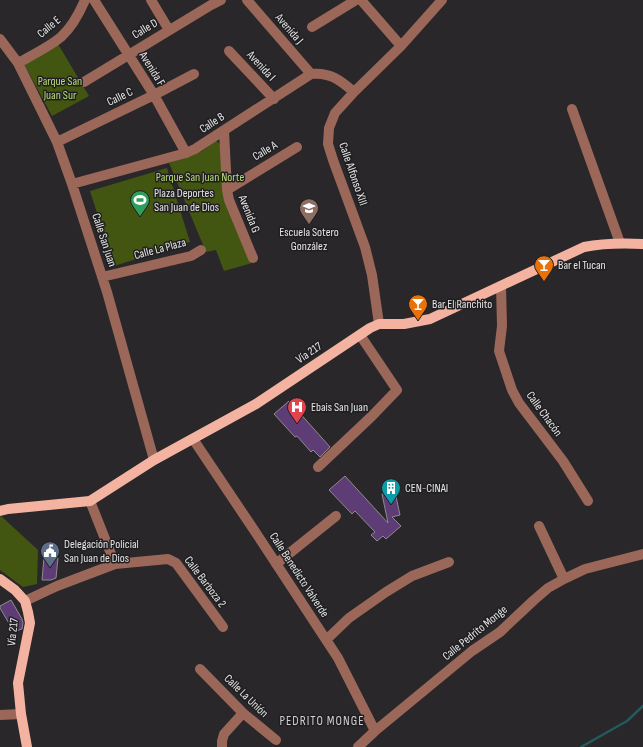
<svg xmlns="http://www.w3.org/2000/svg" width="643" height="747" viewBox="0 0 643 747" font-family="'Sofia Sans Condensed',sans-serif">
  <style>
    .green { fill: #435611 }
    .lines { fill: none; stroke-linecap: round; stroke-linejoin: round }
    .stream { stroke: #215b5d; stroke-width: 2.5 }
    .building { fill: #5e3c75; stroke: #8d8b8e }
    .minor { stroke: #9b6759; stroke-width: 10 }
    .major { stroke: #f4b3a1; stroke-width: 10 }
    .labels { text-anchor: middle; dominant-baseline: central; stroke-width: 3; stroke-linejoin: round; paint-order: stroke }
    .street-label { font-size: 12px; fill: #e6e5e6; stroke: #1f1e20 }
    .park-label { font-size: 12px; fill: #bcdc7b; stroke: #1f1e20 }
    .poi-label { font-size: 12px; fill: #e6e5e6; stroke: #1f1e20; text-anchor: start }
    .neighbourhood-label { font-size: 13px; letter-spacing: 1px; fill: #d1cfd3; stroke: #1f1e20 }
  </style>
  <rect width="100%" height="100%" fill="#29272a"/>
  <path class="green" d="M58 44 89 96 52 116 24 64Z
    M216 141 219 143 222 146 229 208 252 263 224 271 216 250 206 252 169 163 188 157 202 151Z
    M167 168 190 242 114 266 90 191Z
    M1 516 38 550 37 584 23 587 0 570V517Z"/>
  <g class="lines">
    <path class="stream" d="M581 747 627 721 643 706"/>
  </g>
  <path class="building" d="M289 401 330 447 320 457 313 450 311 452 297 436 295 437 274 414Z
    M345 476 388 523 382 494 395 492 400 515 392 517 401 526 386 539 383 536 377 541 371 535 375 532 355 511 352 514 329 490Z
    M44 557 58 558 56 578 51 580H42Z
    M11 600 22 619 23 623 22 629 16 631 10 625 0 608V606Z"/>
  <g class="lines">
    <path class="minor" d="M94 0 154 95 186 153
      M151 0 169 30
      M247 0 311 74
      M361 0 401 46
      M312 27 356 0
      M0 39 18 63 57 142 72 184 107 292 154 460
      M229 51 274 99
      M18 63C32 55 49 47 61 37 72 27 79 14 85 0
      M84 82 211 5 221 0
      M572 109 620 243
      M224 131 227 190 229 200 253 258
      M57 142 154 95 194 74
      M72 184 186 153 195 149 311 74C330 72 340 80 354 92
      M227 190 297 147
      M102 277 191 256 201 250
      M501 286 502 326 499 351 512 390 519 403 563 461 588 501
      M379 324 372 275 365 247 333 160 328 144 329 128 335 113 354 92 401 46 442 0
      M193 439 256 533 338 658 375 731
      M318 467 372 416 397 390 360 335
      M539 526 564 579
      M115 564 168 559 176 563 223 627
      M276 564 336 516
      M25 601 57 586 115 564 90 501
      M326 640 349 618 386 592 412 576 449 562
      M200 669 243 713 276 740
      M0 715 21 714
      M222 747V741L224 734 243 713
      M358 747 375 731 472 651 500 632 534 600 548 588 564 579 585 569 643 554"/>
    <path class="major" d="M0 511 8 509 90 501 154 460 256 404 370 328 379 324H404L430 319 584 247C604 243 623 243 643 244
      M0 579 15 590 25 601 28 612 30 623 18 683 21 714 27 747"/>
  </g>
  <defs>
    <g id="stadium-pin" transform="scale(1)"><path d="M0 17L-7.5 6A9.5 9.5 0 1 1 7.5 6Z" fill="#2e9e5b" stroke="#1f1e20"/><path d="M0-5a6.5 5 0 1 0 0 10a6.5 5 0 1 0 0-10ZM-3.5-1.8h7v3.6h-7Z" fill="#fff"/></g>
    <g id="school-pin" transform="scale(1)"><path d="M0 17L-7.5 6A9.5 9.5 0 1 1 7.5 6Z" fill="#8d6e63" stroke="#1f1e20"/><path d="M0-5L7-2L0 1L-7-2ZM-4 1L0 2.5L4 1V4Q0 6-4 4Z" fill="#fff"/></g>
    <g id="bar-pin" transform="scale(1)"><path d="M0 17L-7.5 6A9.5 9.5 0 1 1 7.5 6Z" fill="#e8710a" stroke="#1f1e20"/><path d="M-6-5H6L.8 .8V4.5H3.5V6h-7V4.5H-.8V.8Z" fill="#fff"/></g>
    <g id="hospital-pin" transform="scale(1)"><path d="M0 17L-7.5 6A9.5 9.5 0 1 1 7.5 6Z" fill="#e0444e" stroke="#1f1e20"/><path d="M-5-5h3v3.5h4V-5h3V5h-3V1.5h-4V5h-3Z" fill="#fff"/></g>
    <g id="building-pin" transform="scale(1)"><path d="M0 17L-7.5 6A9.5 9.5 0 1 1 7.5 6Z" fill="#0f9aa8" stroke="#1f1e20"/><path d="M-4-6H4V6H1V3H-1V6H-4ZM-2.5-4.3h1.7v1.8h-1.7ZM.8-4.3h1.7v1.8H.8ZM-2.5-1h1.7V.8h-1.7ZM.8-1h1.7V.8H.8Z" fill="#fff"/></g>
    <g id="civic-pin" transform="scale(1)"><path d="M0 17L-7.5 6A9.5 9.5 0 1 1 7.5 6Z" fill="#5c6f8a" stroke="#1f1e20"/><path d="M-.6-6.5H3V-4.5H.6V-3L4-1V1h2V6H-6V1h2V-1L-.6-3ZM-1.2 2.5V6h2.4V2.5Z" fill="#fff"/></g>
  </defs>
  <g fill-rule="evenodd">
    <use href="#stadium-pin" x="140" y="200"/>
    <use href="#school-pin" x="309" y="208"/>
    <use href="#bar-pin" x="544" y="265"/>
    <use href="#bar-pin" x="418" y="304"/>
    <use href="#hospital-pin" x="297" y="407"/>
    <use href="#building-pin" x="391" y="488"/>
    <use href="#civic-pin" x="50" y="551"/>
  </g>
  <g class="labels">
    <g class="street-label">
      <text transform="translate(49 27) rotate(-40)">Calle E</text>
      <text transform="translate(145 29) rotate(-31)">Calle D</text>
      <text transform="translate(289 29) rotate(49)">Avenida J</text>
      <text transform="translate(261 66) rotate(47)">Avenida I</text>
      <text transform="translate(152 69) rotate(58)">Avenida F</text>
      <text transform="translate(120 97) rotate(-26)">Calle C</text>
      <text transform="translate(212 123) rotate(-33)">Calle B</text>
      <text transform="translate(265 151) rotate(-31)">Calle A</text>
      <text transform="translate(353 174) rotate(71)">Calle Alfonso XIII</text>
      <text transform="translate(249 214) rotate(68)">Avenida G</text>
      <text transform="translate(104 240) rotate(72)">Calle San Juan</text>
      <text transform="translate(160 249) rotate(-15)">Calle La Plaza</text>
      <text transform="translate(309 353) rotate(-34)">Vía 217</text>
      <text transform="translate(544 414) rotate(54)">Calle Chacón</text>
      <text transform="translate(299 575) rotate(57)">Calle Benedicto Valverde</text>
      <text transform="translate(205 582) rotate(53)">Calle Barboza 2</text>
      <text transform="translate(13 632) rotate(-84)">Vía 217</text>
      <text transform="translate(475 633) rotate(-39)">Calle Pedrito Monge</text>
      <text transform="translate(246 696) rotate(44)">Calle La Unión</text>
    </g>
    <g class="park-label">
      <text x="60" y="81">Parque San<tspan x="60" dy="14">Juan Sur</tspan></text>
      <text x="200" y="177">Parque San Juan Norte</text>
    </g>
    <g class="poi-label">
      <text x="154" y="193">Plaza Deportes<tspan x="154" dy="14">San Juan de Dios</tspan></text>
      <text x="309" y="232" text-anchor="middle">Escuela Sotero<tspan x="309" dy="14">González</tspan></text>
      <text x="558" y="265">Bar el Tucan</text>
      <text x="432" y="304">Bar El Ranchito</text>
      <text x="311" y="407">Ebais San Juan</text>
      <text x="405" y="488">CEN-CINAI</text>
      <text x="64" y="544">Delegación Policial<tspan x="64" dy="14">San Juan de Dios</tspan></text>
    </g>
    <g class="neighbourhood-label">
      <text x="322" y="721">PEDRITO MONGE</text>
    </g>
  </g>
</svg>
